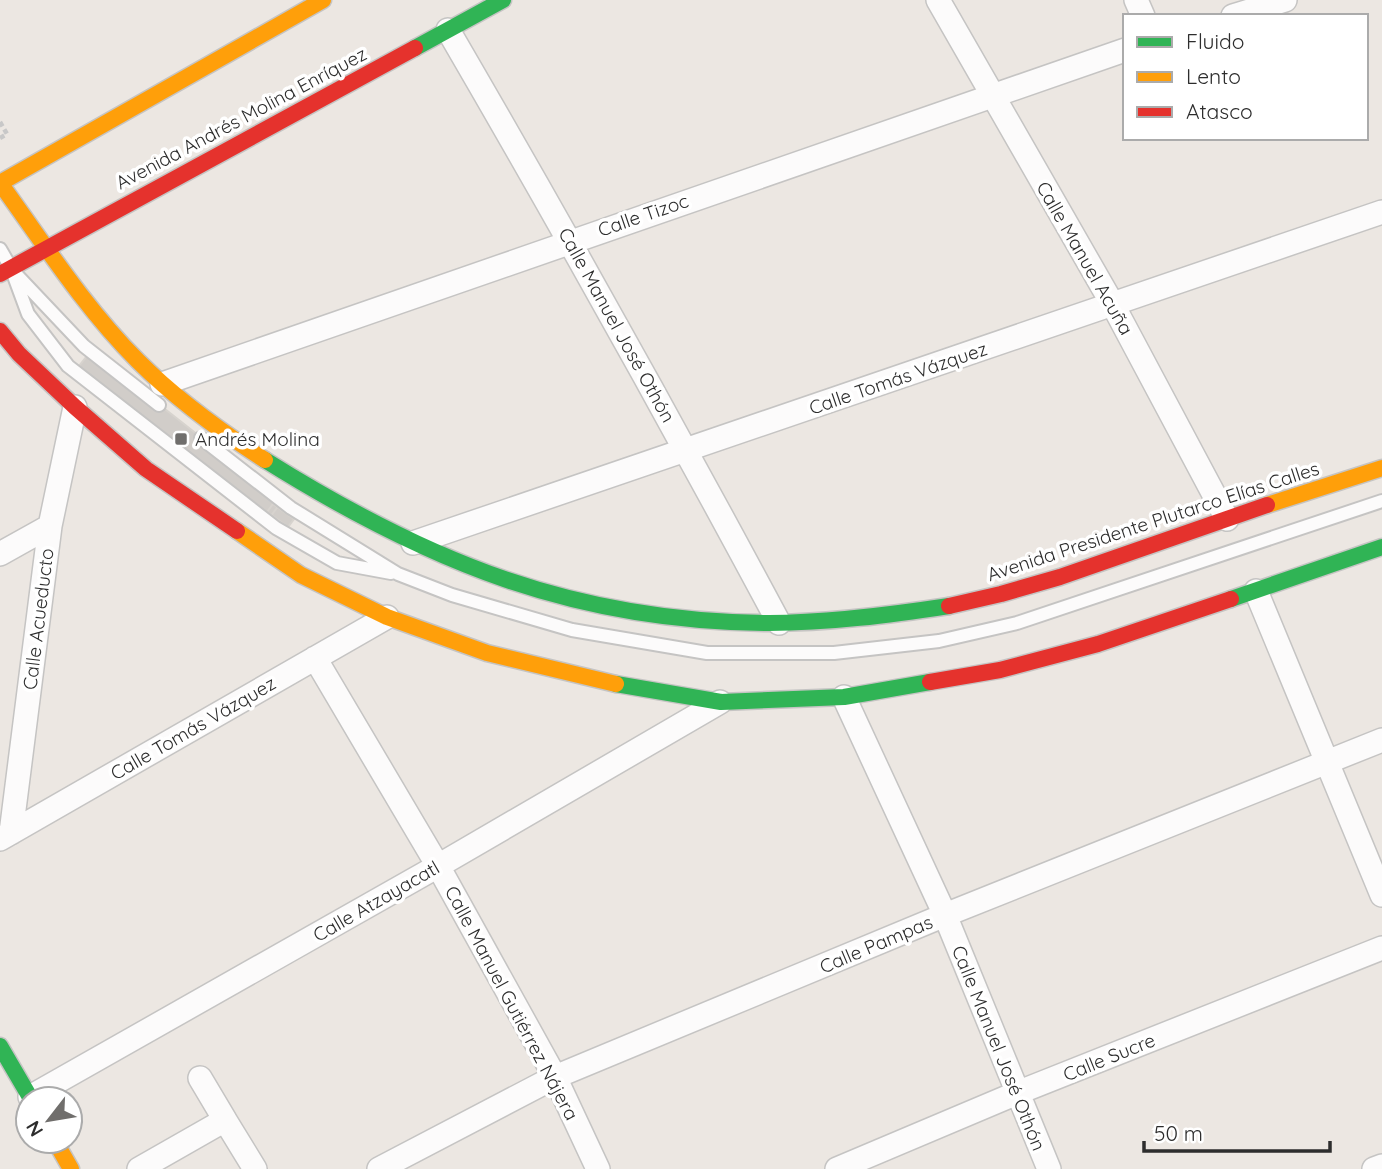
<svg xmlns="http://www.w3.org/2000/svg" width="1382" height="1169" viewBox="0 0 1382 1169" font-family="Quicksand,sans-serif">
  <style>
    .building { fill: #d1cdc9; stroke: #d7d3ce; stroke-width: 2 }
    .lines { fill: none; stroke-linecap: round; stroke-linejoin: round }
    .lane-casing { stroke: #c5c4c3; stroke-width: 16 }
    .street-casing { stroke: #c5c4c3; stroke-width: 26 }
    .fast-casing { stroke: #c5c4c3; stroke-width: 19 }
    .slow-casing { stroke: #c5c4c3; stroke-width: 19 }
    .jam-casing { stroke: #c5c4c3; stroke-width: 19 }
    .path { stroke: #c8c8c8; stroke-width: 4.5; stroke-dasharray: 5 3.5; stroke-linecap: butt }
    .lane { stroke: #fcfbfb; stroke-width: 12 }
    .street { stroke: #fcfbfb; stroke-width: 23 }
    .fast { stroke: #30b455; stroke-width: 16 }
    .slow { stroke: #ff9f0a; stroke-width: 16 }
    .jam { stroke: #e5322d; stroke-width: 16 }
    .poi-dot { fill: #706e6c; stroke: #fff; stroke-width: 2.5 }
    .labels { text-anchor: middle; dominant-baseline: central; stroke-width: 7; stroke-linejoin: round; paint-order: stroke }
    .street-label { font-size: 19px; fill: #2d2d2d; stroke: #fff }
    .poi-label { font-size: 19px; fill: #2d2d2d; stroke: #fff; text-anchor: start }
  </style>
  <rect width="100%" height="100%" fill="#ece7e2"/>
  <path class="building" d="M91 351 282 501 267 521 75 371Z
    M273 504 294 519 288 527 267 512Z"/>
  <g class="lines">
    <g class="lane-casing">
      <path id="lane" d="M0 249 11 268 28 314 68 366 276 528 337 563 391 573
        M13 271 84 346 159 405
        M201 438 291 508 398 574 452 595 572 630 707 653H834L939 641 1017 623 1382 501"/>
    </g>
    <g class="street-casing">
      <path id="street" d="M938 0 1113 305 1227 519
        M1136 0 1143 16
        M1233 16 1285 0
        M448 30C562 226 672 423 779 623
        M162 384 1125 50
        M413 543 1382 212
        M0 554 50 526
        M1256 591 1382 895
        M315 658 438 866 555 1077 598 1169
        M844 697 945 915 1049 1169
        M11 833 50 526 75 407
        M0 839 387 617
        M30 1097 438 866 720 702
        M225 1120 255 1169
        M139 1169 225 1120 200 1078
        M379 1169 555 1077 945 915 1382 740
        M837 1169 1017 1093 1382 948
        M1374 1169 1382 1166"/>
    </g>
    <g class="fast-casing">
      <path id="fast" d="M415 48 503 0
        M265 460C428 562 575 622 769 623 829 623 890 615 949 606
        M1231 599 1382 547
        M616 684 721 702 844 697 930 682
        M0 1046 31 1099"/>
    </g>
    <g class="slow-casing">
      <path id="slow" d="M0 183C44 244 85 308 138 361 176 399 220 431 265 460
        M0 183 323 0
        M1267 505 1382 468
        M237 531 301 575 387 617 487 653 616 684
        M55 1141 71 1169"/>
    </g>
    <g class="jam-casing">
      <path id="jam" d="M0 274 415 48
        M0 331 19 354 75 407 146 469 237 531
        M949 606 1001 594 1060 577 1267 505
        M930 682 1000 670 1098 644 1231 599"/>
    </g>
    <path class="path" d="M0 122 7 134 0 138"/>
    <use href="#lane" class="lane"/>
    <use href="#street" class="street"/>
    <use href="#fast" class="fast"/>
    <use href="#slow" class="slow"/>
    <use href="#jam" class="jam"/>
  </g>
  <rect class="poi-dot" x="174" y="432" width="14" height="14" rx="3.5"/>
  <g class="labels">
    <g class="street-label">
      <text transform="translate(241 118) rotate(-28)">Avenida Andrés Molina Enríquez</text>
      <text transform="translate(643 215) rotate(-19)">Calle Tizoc</text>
      <text transform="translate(1085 258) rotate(60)">Calle Manuel Acuña</text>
      <text transform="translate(617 325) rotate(61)">Calle Manuel José Othón</text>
      <text transform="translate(898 378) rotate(-19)">Calle Tomás Vázquez</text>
      <text transform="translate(1153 521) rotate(-18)">Avenida Presidente Plutarco Elías Calles</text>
      <text transform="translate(38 619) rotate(-83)">Calle Acueducto</text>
      <text transform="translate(193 728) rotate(-30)">Calle Tomás Vázquez</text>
      <text transform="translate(376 901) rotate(-30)">Calle Atzayacatl</text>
      <text transform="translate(876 944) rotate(-23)">Calle Pampas</text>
      <text transform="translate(512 1003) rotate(62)">Calle Manuel Gutiérrez Nájera</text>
      <text transform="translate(999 1048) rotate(68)">Calle Manuel José Othón</text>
      <text transform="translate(1109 1057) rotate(-22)">Calle Sucre</text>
    </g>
    <g class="poi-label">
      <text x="195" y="439">Andrés Molina</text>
    </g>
  </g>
  <rect x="1123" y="14" width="245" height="126" fill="#ffffff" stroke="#ababab" stroke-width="2"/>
  <rect x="1137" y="37" width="35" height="10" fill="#30b455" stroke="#ababab" stroke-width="2"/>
  <text x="1186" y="49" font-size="21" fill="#2d2d2d">Fluido</text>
  <rect x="1137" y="72" width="35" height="10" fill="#ff9f0a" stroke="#ababab" stroke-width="2"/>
  <text x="1186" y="84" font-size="21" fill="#2d2d2d">Lento</text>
  <rect x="1137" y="107" width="35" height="10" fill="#e5322d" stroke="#ababab" stroke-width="2"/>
  <text x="1186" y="119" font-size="21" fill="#2d2d2d">Atasco</text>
  <g transform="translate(49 1120) rotate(239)"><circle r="33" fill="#ffffff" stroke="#ababab" stroke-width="2"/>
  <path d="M0-5L12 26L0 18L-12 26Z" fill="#706e6c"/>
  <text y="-10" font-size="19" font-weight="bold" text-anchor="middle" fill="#2d2d2d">N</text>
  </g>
  <path d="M1144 1141v10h186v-10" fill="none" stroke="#2d2d2d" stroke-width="3.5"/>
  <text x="1154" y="1141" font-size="21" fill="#2d2d2d" stroke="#ffffff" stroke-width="5" paint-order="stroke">50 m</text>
</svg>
